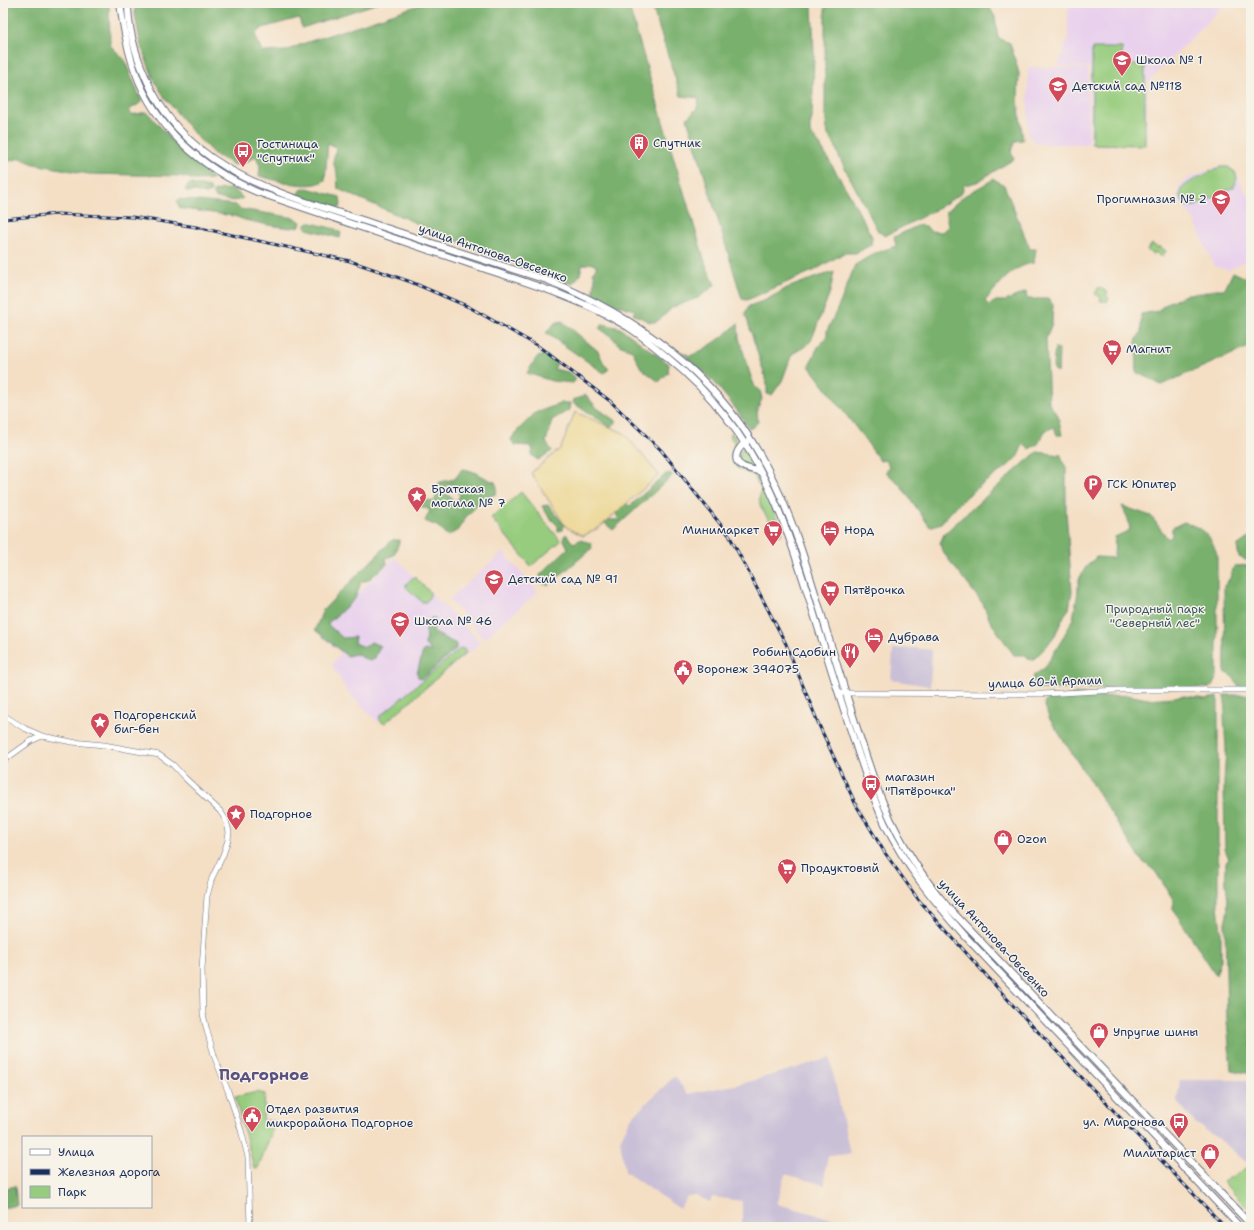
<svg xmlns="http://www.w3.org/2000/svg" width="1254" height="1230" viewBox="0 0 1254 1230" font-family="'Shantell Sans',sans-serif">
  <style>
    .built { fill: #e9d1ed }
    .industrial { fill: #c9bfd7 }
    .green { fill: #97cc7e; stroke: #597e6e }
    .forest { fill: #79b06d; stroke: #4a7066 }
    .sand { fill: #eeda9e; stroke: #84847e }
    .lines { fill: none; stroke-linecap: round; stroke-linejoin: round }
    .tertiary-casing { stroke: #676d82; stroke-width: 6 }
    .trunk-casing { stroke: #676d82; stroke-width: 8 }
    .tertiary { stroke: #fff; stroke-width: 5 }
    .trunk { stroke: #fff; stroke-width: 6 }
    .rail-casing { stroke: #1b2f5e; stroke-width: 3 }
    .rail { stroke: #f7f3e8; stroke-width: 1.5; stroke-dasharray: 4.5; stroke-linecap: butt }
    .labels { text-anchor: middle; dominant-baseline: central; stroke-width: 3; stroke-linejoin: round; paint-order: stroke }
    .poi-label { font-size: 12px; fill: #1b2f5e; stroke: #f7f3e8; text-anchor: start }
    .street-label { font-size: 12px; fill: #1b2f5e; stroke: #f7f3e8 }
    .park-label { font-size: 12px; fill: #3a5666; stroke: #f7f3e8 }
    .district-label { font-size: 16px; font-weight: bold; fill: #5b5181; stroke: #f7f3e8 }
  </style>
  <rect width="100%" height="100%" fill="#f7f3e8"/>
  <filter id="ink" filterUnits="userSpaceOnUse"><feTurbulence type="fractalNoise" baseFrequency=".025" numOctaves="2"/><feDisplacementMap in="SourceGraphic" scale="8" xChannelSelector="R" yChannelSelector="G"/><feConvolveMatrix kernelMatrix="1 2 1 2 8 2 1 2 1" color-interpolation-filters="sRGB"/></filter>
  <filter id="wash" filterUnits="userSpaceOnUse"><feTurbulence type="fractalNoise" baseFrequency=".012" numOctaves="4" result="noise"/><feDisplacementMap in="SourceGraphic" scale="16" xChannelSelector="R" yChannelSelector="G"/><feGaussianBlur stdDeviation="0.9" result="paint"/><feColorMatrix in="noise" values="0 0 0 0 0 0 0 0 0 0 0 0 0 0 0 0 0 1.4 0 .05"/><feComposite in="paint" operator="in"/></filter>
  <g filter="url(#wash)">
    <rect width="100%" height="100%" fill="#f4dfc5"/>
    <path class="built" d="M1225 4 1147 83 1146 145H1090V67L1058 66 1068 38V9L1072 5Z
      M1028 67 1088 68V144H1038L1028 136Z
      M1219 166H1229L1235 171 1249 198H1251V258L1228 270 1214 266 1194 220 1177 197 1179 186 1188 178Z
      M503 552 538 592 484 639 449 599Z
      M395 557 481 643 379 723 347 691 332 665 341 653 318 633Z"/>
    <path class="industrial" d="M913 648 932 650 930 686 891 680 893 649Z
      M830 1058 850 1154 828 1156 825 1170V1185L785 1174 777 1204 833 1219 835 1227H742V1201L712 1197 710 1202 697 1196H687L680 1209 625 1172 620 1140 631 1118 675 1076 687 1094 745 1083Z
      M1180 1080H1251V1158L1246 1162 1224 1143 1195 1123 1177 1101Z"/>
    <path class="green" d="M1092 48H1122V64H1145V145L1092 144Z
      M1220 167H1228L1235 172 1237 178 1234 187 1195 206H1186C1183 202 1179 198 1180 192 1182 183 1211 172 1220 167Z
      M1152 244 1158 248 1159 246 1166 251 1162 257 1155 252 1153 255 1147 250Z
      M1099 287 1108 292 1106 296 1109 298 1107 302 1104 300 1103 302 1100 300 1101 297 1095 294Z
      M732 433 740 444 736 449 734 457 756 473 759 480 758 485 754 475C743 471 732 469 731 455 731 451 734 447 734 442L729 435Z
      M743 448 756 467 746 465 740 461 739 453Z
      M763 487 782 531V534L780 536C773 533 776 531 774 526 773 524 770 521 768 518 760 508 756 500 763 487Z
      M521 492 561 541 531 566 491 518Z
      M415 577 430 592V596L426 602H422L406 587V584L412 578Z
      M461 648 464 649 466 653 385 723 381 722 379 717Z
      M257 1092 265 1094 263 1120 276 1121 258 1168 256 1169 254 1168 235 1097Z
      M1251 1165V1212L1223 1182Z"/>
    <path class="forest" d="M3 3H109L110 45 124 59 142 102 129 110 131 115 147 112 187 157 214 179 195 180 181 176 89 174 34 164 20 158 3 163Z
      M135 3H378L302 28 299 18 262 28 255 34 262 52 286 51 302 44 425 3H628L674 159 706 265 715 285 698 298 673 307 659 320 655 322H650L633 314 635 310C627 307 596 301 594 294 593 290 595 285 595 281 595 278 594 275 593 272L597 266 591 263 582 265 580 275 572 284 480 251 338 189 337 173 333 162 336 147 328 143 325 180C311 191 276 180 259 176L260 166 256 156 246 162 234 165 214 154 196 136 165 98 154 80 141 46 135 15Z
      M651 3H812L814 55 812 118 810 126V133L818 142 848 192 872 237 871 245 856 253H844L815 270 747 300 742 299 687 118 697 108 699 98 681 96Z
      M825 3H987L995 17 998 38 1010 43 1019 73 1018 101 1023 140 1015 141 1011 152 1014 159 977 182 964 185 962 193 935 210 885 236 878 231 839 157 835 145 828 135 825 115Z
      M994 179 1004 185 1030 249H1036L1034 263C1013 265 998 286 985 301L989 305 996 301H1005L1026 292 1027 299H1049L1053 305 1052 323 1046 339 1049 404 1058 415 1062 435H1057L1054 427 1045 431 1038 444 1029 449 1023 444 1018 456 1008 466 981 485 959 503 941 523 930 527 901 486 886 472 889 466 886 460 880 461 866 441 809 366 818 347 827 337V331L841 301 855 265 875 253 896 246 894 237 919 225 926 226 930 231 942 232 948 226 946 212 964 196Z
      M191 184 210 188 211 192 206 194 194 191 188 192 185 190 188 185Z
      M307 188 340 197 341 204 340 208 296 195 301 190Z
      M223 189 235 190 243 198C234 203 224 200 215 197L213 192Z
      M179 199 236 205 240 209 295 218 301 222 300 226 291 228 268 225 245 220 234 216 184 209 180 208 177 202Z
      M308 222 335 229 341 233 340 238 307 229 305 225Z
      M834 272 830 292 811 341 806 346 792 354 782 381 772 395 767 394V383L745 313 749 306 766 300 787 288 814 278Z
      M1233 272 1246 278 1251 275V346L1161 385 1147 377 1137 373 1136 341 1141 332V314L1157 311 1169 302 1188 294 1203 293 1215 289H1225Z
      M562 321 598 351 604 364 609 369 604 373 546 333 555 323Z
      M738 323 739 338 751 377 755 387 760 390 762 399 757 409 758 422 753 427 749 428 736 409 715 383 680 351 690 356C708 348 724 337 738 323Z
      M603 324 620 328 669 364 668 373 659 382 641 368 632 350 619 345 612 337 599 328Z
      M1055 348 1059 350 1058 372 1055 371 1053 366Z
      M546 355 557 363 554 369 568 372 575 378V381L573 383 552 381 527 373 537 357Z
      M586 395 597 408 617 422 611 427 573 403V400Z
      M562 403H570L569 410 552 420 546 442 552 451 538 460 531 455 533 451 531 446 515 445 511 440 515 433 535 413Z
      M1037 452 1061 455 1063 463 1066 466V511L1072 592 1069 609 1065 614 1055 635 1046 647 1033 660 1028 659 1026 655H1014L990 621 983 604 942 551 940 543 944 534 968 512Z
      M462 469C475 470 483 478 495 482L497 487 496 494 484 498 466 517 458 530 448 536 437 526 425 521 430 510 417 505 427 500 434 502 437 494 444 492 455 501 460 496 454 484 447 485 443 489 433 491 440 482 455 479Z
      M671 473 673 475 613 530 601 520H619L615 511 623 503 630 506 666 474Z
      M548 505 564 525 563 530 558 531V526L549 517 542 506Z
      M1122 506 1151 516 1168 539 1172 536V528L1184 522C1205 530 1209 532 1217 554V677L1211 688 1038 689 1032 684 1034 675 1044 669 1063 638 1073 618 1077 598 1079 579 1086 567 1096 557 1114 558 1115 537 1130 530 1128 519Z
      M566 534 573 543 580 540 591 543 592 548 549 585 542 583 540 575 568 548 563 538Z
      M1251 536V562H1250L1239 557 1237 546Z
      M392 540H400L394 555 386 558 387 564 368 580 361 582 355 599 327 624 343 638 355 637 354 643 365 647 371 642 380 646 375 658 369 661 356 654 347 656 315 630 323 610Z
      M1251 565V687H1239L1233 677 1225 672 1224 586 1230 578 1234 566Z
      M431 618H435L433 632 456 644V649L422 679 418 677 417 673 423 651 425 650 432 652 425 645 426 629Z
      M1076 694 1102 697 1127 695 1148 699 1186 696 1205 699 1218 697V905L1221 932V960L1216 975 1173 909V899L1155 871 1142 861 1049 718 1044 703 1051 696 1056 699Z
      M1224 695H1251V1074L1231 1070 1227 1021 1225 923C1229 910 1228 897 1226 884 1225 877 1226 869 1226 862L1229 859 1225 849 1224 783 1226 749 1224 717 1226 709Z
      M15 1186 17 1205 3 1208V1189Z"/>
    <path class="sand" d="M575 412 624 433 659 475 600 527 583 536 566 527 531 473 561 448Z"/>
  </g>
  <g filter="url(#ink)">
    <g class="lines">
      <g class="tertiary-casing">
        <path id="tertiary" d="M842 693 1042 694 1118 690H1251
          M3 715 24 728 42 736 72 742 104 745 159 755 173 765 185 778 220 811 226 820 229 832 228 840 223 855 212 878 207 896 202 969 203 1014 207 1031 215 1058 228 1091 241 1130 248 1157 250 1227
          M3 761 31 741 42 736
          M1190 1227 1195 1226 1201 1227"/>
      </g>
      <g class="trunk-casing">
        <path id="trunk" d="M120 3C123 26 127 49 135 71 155 128 203 169 257 192 329 217 401 241 473 265 526 282 580 298 628 327 642 336 655 347 667 357 689 375 709 395 726 417 768 470 789 534 809 598 822 640 835 683 849 725 860 758 870 792 885 824 905 866 935 902 966 937L1240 1227
          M128 3C128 28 135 53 145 76 186 174 284 194 374 224 432 243 489 262 547 280 634 315 713 372 760 455 795 516 812 585 833 652 847 697 861 743 877 788 894 832 917 871 947 906L1251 1225
          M746 443C738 447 731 460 742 466 747 469 755 470 761 472"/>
      </g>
      <use href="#tertiary" class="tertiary"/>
      <use href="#trunk" class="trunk"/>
      <g class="rail-casing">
        <path id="rail" d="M3 219 57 214 132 217 196 227 350 261 411 282 469 307 538 346 610 401 661 450 729 535 786 644 819 725 856 805 885 853 918 899 1019 1012 1225 1227"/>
      </g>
      <use href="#rail" class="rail"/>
    </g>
  </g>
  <defs>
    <g id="school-pin" transform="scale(1)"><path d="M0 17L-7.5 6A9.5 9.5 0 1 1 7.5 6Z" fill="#d1495b" stroke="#f7f3e8"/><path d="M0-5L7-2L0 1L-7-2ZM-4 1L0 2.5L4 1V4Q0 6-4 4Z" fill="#fff"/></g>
    <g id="building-pin" transform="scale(1)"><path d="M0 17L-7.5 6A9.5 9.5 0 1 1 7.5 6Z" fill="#d1495b" stroke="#f7f3e8"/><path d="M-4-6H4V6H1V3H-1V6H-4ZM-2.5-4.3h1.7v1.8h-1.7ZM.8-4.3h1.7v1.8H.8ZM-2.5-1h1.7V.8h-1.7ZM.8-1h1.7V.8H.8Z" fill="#fff"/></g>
    <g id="bus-pin" transform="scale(1)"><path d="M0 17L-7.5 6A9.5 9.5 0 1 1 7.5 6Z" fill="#d1495b" stroke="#f7f3e8"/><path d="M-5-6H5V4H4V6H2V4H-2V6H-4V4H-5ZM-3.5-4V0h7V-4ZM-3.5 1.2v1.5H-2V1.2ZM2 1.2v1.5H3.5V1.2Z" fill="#fff"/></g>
    <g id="supermarket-pin" transform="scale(1)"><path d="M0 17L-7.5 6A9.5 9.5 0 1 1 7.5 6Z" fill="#d1495b" stroke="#f7f3e8"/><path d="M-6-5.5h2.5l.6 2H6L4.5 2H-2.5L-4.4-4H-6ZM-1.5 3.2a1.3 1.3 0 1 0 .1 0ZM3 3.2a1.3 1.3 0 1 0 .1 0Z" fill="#fff"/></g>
    <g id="parking-pin" transform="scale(1)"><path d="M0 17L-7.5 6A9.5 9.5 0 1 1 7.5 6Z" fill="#d1495b" stroke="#f7f3e8"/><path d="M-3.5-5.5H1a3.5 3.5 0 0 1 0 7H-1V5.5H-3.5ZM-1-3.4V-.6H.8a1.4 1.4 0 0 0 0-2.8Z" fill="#fff"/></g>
    <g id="sight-pin" transform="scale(1)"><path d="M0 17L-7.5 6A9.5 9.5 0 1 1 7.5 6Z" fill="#d1495b" stroke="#f7f3e8"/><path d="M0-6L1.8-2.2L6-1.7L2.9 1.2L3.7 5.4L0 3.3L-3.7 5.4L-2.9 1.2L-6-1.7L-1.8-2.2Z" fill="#fff"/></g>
    <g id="hotel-pin" transform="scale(1)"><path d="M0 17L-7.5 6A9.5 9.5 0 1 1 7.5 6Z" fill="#d1495b" stroke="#f7f3e8"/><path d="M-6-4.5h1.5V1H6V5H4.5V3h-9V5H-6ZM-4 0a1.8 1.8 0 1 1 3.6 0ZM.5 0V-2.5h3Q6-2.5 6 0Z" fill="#fff"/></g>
    <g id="restaurant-pin" transform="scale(1)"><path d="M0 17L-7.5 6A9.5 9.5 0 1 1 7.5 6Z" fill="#d1495b" stroke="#f7f3e8"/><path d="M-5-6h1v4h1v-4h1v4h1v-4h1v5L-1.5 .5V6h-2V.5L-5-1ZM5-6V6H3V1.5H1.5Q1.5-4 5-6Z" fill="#fff"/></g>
    <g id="civic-pin" transform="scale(1)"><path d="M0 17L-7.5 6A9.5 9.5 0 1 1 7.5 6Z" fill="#d1495b" stroke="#f7f3e8"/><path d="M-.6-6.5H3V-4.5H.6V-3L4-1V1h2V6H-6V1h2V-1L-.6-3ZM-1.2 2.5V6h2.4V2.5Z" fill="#fff"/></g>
    <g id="shop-pin" transform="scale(1)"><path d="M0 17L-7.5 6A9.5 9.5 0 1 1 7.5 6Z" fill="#d1495b" stroke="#f7f3e8"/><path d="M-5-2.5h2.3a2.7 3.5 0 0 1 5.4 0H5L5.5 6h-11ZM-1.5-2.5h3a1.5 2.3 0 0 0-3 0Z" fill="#fff"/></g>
  </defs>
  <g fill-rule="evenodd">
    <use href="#school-pin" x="1122" y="60"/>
    <use href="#school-pin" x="1058" y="86"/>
    <use href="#building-pin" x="639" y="143"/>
    <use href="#bus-pin" x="243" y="151"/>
    <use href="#school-pin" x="1221" y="199"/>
    <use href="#supermarket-pin" x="1112" y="349"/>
    <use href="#parking-pin" x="1093" y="484"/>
    <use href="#sight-pin" x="417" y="496"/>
    <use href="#supermarket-pin" x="773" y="530"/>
    <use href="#hotel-pin" x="830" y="530"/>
    <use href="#school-pin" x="494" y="579"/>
    <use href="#supermarket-pin" x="830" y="590"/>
    <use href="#school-pin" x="400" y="621"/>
    <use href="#hotel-pin" x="874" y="637"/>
    <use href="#restaurant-pin" x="850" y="652"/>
    <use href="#civic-pin" x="683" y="669"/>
    <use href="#sight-pin" x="100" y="722"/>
    <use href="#bus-pin" x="871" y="784"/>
    <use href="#sight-pin" x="236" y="814"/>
    <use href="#shop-pin" x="1003" y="839"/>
    <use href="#supermarket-pin" x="787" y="868"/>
    <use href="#shop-pin" x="1099" y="1032"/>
    <use href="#civic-pin" x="252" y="1116"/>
    <use href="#bus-pin" x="1179" y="1122"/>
    <use href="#shop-pin" x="1210" y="1153"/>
  </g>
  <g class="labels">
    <g class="poi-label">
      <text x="1136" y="60">Школа № 1</text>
      <text x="1072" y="86">Детский сад №118</text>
      <text x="653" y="143">Спутник</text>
      <text x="257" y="144">Гостиница<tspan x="257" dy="14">"Спутник"</tspan></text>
      <text x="1207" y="199" text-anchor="end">Прогимназия № 2</text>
      <text x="1126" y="349">Магнит</text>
      <text x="1107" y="484">ГСК Юпитер</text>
      <text x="431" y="489">Братская<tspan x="431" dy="14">могила № 7</tspan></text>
      <text x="759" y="530" text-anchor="end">Минимаркет</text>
      <text x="844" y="530">Норд</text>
      <text x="508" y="579">Детский сад № 91</text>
      <text x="844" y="590">Пятёрочка</text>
      <text x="414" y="621">Школа № 46</text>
      <text x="888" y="637">Дубрава</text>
      <text x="836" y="652" text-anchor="end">Робин Сдобин</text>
      <text x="697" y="669">Воронеж 394075</text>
      <text x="114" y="715">Подгоренский<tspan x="114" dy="14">биг-бен</tspan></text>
      <text x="885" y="777">магазин<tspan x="885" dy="14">"Пятёрочка"</tspan></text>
      <text x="250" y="814">Подгорное</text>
      <text x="1017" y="839">Ozon</text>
      <text x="801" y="868">Продуктовый</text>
      <text x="1113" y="1032">Упругие шины</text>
      <text x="266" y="1109">Отдел развития<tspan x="266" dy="14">микрорайона Подгорное</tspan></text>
      <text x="1165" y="1122" text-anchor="end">ул. Миронова</text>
      <text x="1196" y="1153" text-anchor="end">Милитарист</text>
    </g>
    <g class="street-label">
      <text transform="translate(493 253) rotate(19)">улица Антонова-Овсеенко</text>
      <text transform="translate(1045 682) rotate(-2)">улица 60-й Армии</text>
      <text transform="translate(994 938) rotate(47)">улица Антонова-Овсеенко</text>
    </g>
    <g class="park-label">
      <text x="1155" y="609">Природный парк<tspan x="1155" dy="14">"Северный лес"</tspan></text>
    </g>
    <g class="district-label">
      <text x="264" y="1074">Подгорное</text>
    </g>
  </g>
  <rect width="1254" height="1230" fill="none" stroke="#f7f3e8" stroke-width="16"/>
  <rect x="22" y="1136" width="130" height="72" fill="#f7f3e8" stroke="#9fa5b1"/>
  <rect x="30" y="1149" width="20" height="6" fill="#ffffff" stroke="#9fa5b1"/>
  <text x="58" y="1156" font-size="12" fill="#1b2f5e">Улица</text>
  <rect x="30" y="1169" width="20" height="6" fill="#1b2f5e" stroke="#9fa5b1"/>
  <text x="58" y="1176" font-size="12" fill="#1b2f5e">Железная дорога</text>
  <rect x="30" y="1186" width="20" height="12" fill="#97cc7e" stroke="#9fa5b1"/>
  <text x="58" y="1196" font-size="12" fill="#1b2f5e">Парк</text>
</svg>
